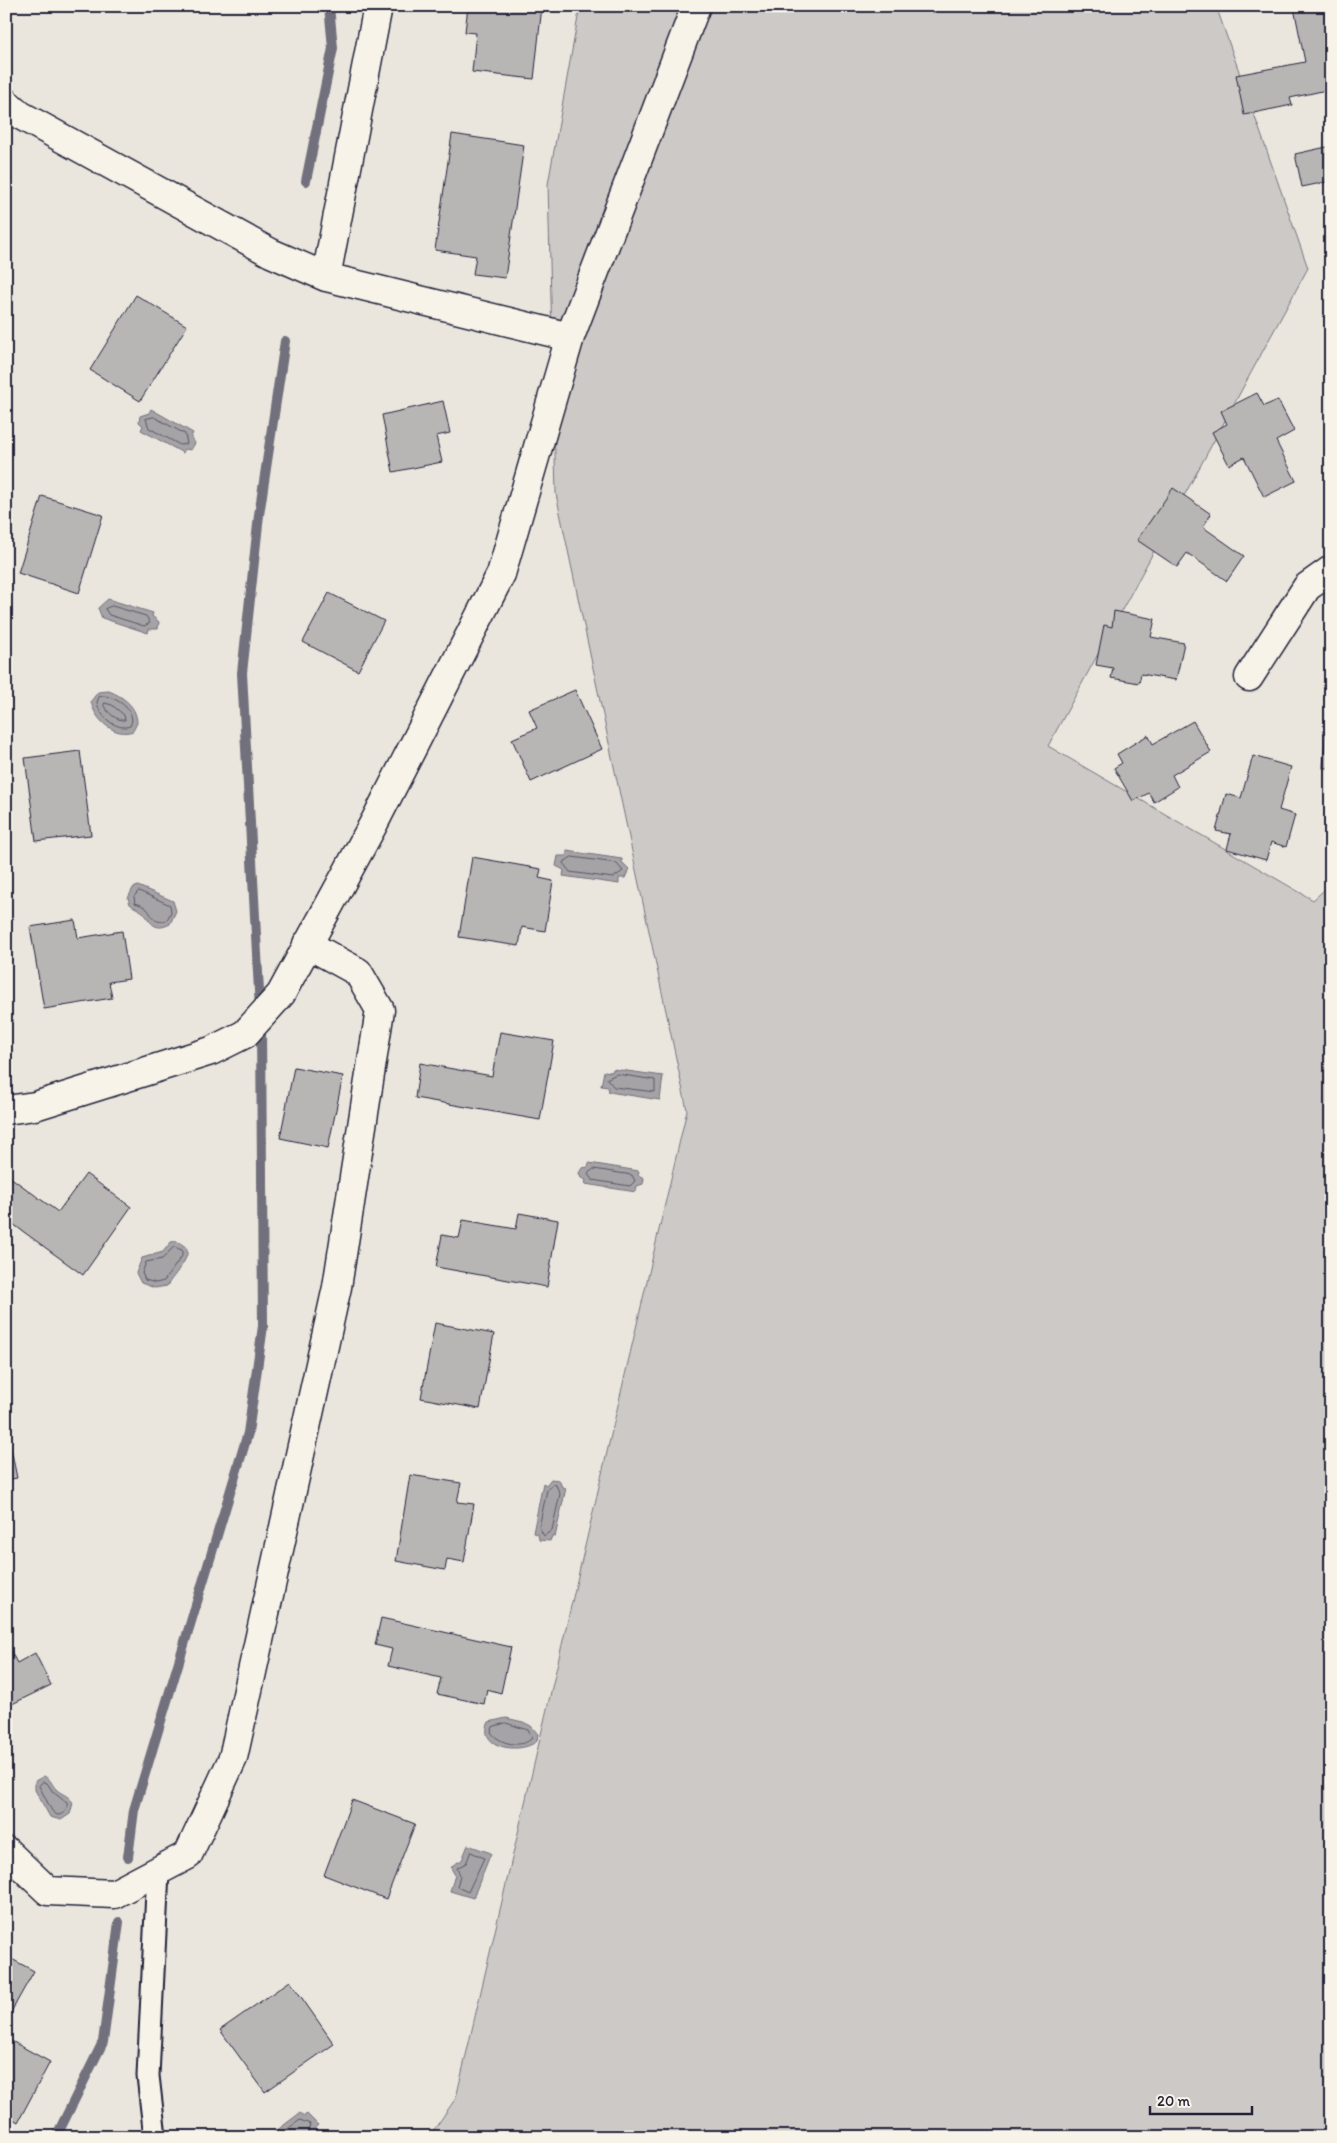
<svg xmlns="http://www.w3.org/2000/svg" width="1337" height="2143" viewBox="0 0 1337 2143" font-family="Itim,sans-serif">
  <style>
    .green { fill: #cdc9c6; stroke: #787680 }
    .water { fill: #a6a3a6; stroke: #716f7b }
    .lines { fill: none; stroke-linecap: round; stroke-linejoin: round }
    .shore { stroke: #575666; stroke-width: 1 }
    .stream { stroke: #716f7b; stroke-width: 10 }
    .building { fill: #b8b6b5; stroke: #22223b }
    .lane-casing { stroke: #22223b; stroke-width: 25 }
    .street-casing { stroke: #22223b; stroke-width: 31 }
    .lane { stroke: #f7f3e8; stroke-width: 21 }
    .street { stroke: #f7f3e8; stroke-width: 28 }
  </style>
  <rect width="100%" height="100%" fill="#eae6de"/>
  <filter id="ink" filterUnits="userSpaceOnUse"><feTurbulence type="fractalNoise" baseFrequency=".02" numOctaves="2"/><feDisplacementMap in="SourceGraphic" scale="10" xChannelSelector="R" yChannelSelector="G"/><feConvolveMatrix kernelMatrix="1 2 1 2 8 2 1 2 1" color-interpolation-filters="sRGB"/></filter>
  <g filter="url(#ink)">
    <path class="green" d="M580 6H1216L1308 268 1048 746 1313 900 1331 884V2137H429L456 2098 687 1110 556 494 548 184Z"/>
    <path class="water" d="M151 409 193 433 191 437 195 443 191 450 185 449 183 453 141 430 143 426 139 422 140 416 149 413Z
      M108 599 153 613 152 616 159 622 158 629H149L148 633 102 618 98 608Z
      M109 691C124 697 137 707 137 723L133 731C114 738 94 719 91 701L98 692Z
      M567 851 622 859V862L629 869 625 878H619V884L563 876 564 870 556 866 558 856H566Z
      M138 886 173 901 176 911 170 924C155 932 151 923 144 913 140 909 134 908 130 904L128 898 133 888Z
      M613 1069 663 1076 660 1100 609 1092 608 1087 601 1086 604 1071 612 1072Z
      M589 1163 639 1171 638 1175 644 1178 643 1184 637 1186 636 1192 585 1184 586 1180 581 1178 579 1173 582 1168 588 1167Z
      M171 1242C176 1241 179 1242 183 1245 197 1253 172 1276 167 1286L155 1288 141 1283 136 1273 142 1258 163 1252Z
      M551 1479 559 1480 562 1487 566 1488 555 1537 552 1536 550 1541 539 1540 538 1534 533 1533 543 1483 546 1485Z
      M506 1718 523 1722 531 1726 538 1734 537 1741C521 1755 476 1748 489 1722Z
      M44 1776C52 1780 51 1784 56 1789 62 1795 69 1795 73 1803L70 1814 61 1820 50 1817 35 1790V1781Z
      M468 1845 491 1853 473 1898 450 1891 455 1875 451 1868 453 1865 462 1860Z
      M300 2113 304 2116 307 2114 318 2125 314 2129 316 2132 309 2137H268Z"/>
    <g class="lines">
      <path class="shore" d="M154 417 185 434 187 444 180 445 149 428 146 419Z
        M112 606 146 616 150 623 144 626 109 615 105 609Z
        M104 696C117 697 138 712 130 726 116 731 99 716 97 702L99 697Z
        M105 703 112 705 124 715 125 720C117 721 108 713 104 706Z
        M572 857 616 863 623 871 613 878 570 872 563 863Z
        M139 891 170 905 171 912 167 920C154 925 153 916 147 909 144 906 139 904 135 903L134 897Z
        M617 1074 655 1080V1092L614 1087 607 1079Z
        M594 1169 632 1175 635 1181 630 1186 592 1180 588 1174Z
        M174 1247 182 1250V1256L164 1281 156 1283 145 1280 142 1273 146 1262 162 1259Z
        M553 1484 556 1485 560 1494 552 1530 544 1536 539 1527 547 1490Z
        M506 1723 528 1730 532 1738C522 1749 499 1744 491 1732L493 1727Z
        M43 1782 47 1783 53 1792 67 1803C68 1809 64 1815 57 1815L52 1811 39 1786Z
        M471 1852 484 1858 468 1892 457 1887 460 1875 457 1868 466 1863Z
        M277 2137 300 2120 310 2124 307 2137"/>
      <path class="stream" d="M306 181 333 48 329 6
        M260 1010 242 673 259 515 285 341
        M128 1857 134 1810 248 1433 263 1326 261 1024
        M56 2137 103 2042 119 1922"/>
    </g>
    <path class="building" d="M468 6H542L534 79 472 72 476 33 465 32Z
      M1303 6H1331V89L1290 98 1292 105 1244 115 1236 75 1305 62 1294 8Z
      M452 134 524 145 505 278 473 274 476 256 435 250Z
      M1331 146V181L1302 187 1295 154Z
      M136 295 187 326 140 401 90 370Z
      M1257 393 1264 406 1278 400 1294 431 1276 441 1296 481 1264 497 1244 457 1229 465 1212 432 1227 424 1221 411Z
      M443 401 450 433 436 436 442 462 393 472 382 415Z
      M1173 488 1211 514 1203 527 1244 556 1227 581 1187 553 1177 567 1137 540Z
      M42 496 103 515 79 593 18 573Z
      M329 593 384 621 358 671 303 642Z
      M1114 611 1155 619 1151 637 1184 643 1176 680 1141 674 1139 683 1111 678 1113 668 1096 665 1104 625 1112 627Z
      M575 690 602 749 531 782 512 739 537 728 529 710Z
      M1328 696H1331V768H1323Z
      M1193 721 1211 752 1172 775 1178 787 1154 802 1149 793 1133 801 1114 768 1122 763 1117 754 1148 735 1153 744Z
      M80 751 91 835 36 841 25 758Z
      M1253 756 1291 767 1279 810 1295 815 1286 847 1271 842 1266 860 1227 849 1231 834 1216 831 1226 794 1241 798Z
      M472 857 541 869 539 878 553 881 545 931 522 927 519 946 459 937Z
      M75 920 78 938 122 931 129 979 109 982 112 998 44 1009 30 927Z
      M500 1032 554 1041 540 1120 415 1098 420 1063 492 1076Z
      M294 1067 343 1076 328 1148 280 1138Z
      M6 1174 58 1212 86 1174 131 1207 83 1275 6 1219Z
      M519 1213 558 1220 547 1287 436 1267 442 1235 459 1238 463 1220 516 1229Z
      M435 1323 494 1334 480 1409 421 1398Z
      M6 1424 17 1478 6 1480Z
      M410 1475 461 1483 457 1502 474 1504 464 1562 447 1559 445 1570 396 1561Z
      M381 1618 511 1647 501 1693 487 1689 484 1704 437 1694 441 1678 388 1666 392 1649 375 1645Z
      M6 1642 17 1663 35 1653 51 1685 6 1707Z
      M352 1800 415 1824 386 1899 324 1875Z
      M6 1956 34 1971 6 2021Z
      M290 1981 334 2044 265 2092 220 2030Z
      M6 2038 50 2062 18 2122 6 2115Z"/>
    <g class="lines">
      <g class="lane-casing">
        <path id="lane" d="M155 2137 148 2076 158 1871"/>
      </g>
      <g class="street-casing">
        <path id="street" d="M6 103 20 115 271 253 326 277 570 337
          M326 277 378 6
          M1249 677 1307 587 1331 570
          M6 1110 35 1106 211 1051 245 1034 281 994 374 823 501 574 570 337 696 6
          M6 1851 48 1891 114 1894 188 1855 233 1758 337 1287 380 1010 358 972 307 944"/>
      </g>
      <use href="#lane" class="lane"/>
      <use href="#street" class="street"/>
    </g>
  </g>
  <rect width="1337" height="2143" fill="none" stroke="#f7f3e8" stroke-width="25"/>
  <rect x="12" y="12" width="1312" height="2118" fill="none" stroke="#22223b" stroke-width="2" filter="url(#ink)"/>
  <path d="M1150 2106v8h102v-8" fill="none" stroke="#22223b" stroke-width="2.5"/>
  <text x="1157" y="2106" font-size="15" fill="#22223b" stroke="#f7f3e8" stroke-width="4" paint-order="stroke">20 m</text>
</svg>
